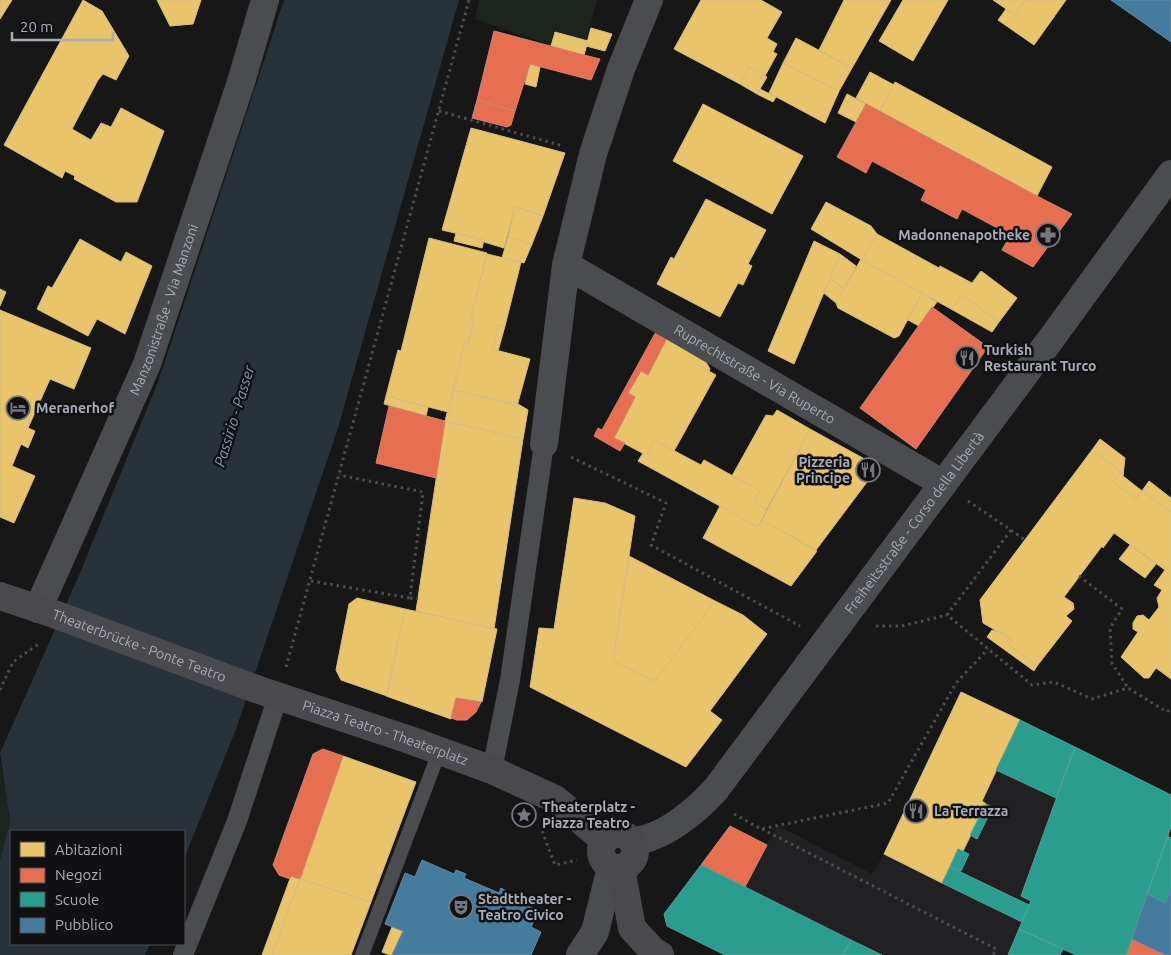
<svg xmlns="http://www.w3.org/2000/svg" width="1171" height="955" viewBox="0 0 1171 955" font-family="Ubuntu,sans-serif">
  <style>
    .built { fill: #212123 }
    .green { fill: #1d241e }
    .water { fill: #2a3239 }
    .homes { fill: #e9c46a; stroke: #d6bd81 }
    .shops { fill: #e76f51; stroke: #d48270 }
    .schools { fill: #2a9d8f; stroke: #50a29b }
    .public { fill: #457b9d; stroke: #638aa5 }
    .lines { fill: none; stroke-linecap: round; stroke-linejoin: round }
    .path { stroke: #4d4e52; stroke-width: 3; stroke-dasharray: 2.5 4; stroke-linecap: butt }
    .service { stroke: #4b4c50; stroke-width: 14 }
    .pedestrian { stroke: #4b4c50; stroke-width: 20 }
    .minor { stroke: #4b4c50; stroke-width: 28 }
    .secondary { stroke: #4a4a4e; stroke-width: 28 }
    .labels { text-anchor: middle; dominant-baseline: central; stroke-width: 5; stroke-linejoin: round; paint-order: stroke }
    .poi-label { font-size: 14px; font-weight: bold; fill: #a8adb8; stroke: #111113; text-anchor: start }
    .street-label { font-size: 14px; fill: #a8adb8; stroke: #111113 }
    .water-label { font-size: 15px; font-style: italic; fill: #7f9bb3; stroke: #111113 }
  </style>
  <rect width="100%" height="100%" fill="#171717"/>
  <path class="built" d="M1020 720 1171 795 1060 955H883L745 887 777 825 872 874 884 854 942 883 950 867 961 871 969 854 963 851 970 835 978 839 993 808 982 801Z"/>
  <path class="green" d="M479 0H597L586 40 554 31 550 45 475 19Z
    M0 761 10 822 0 860Z"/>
  <path class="water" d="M284 0H459L338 428 236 729 184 859V831H11V944H150L145 955H0V860L10 822 0 753 80 573 158 382Z"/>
  <path class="homes" d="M0 0H12L0 19Z
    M83 0 102 11 129 56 116 80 103 74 98 80 72 129 91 140 101 123 111 127 121 108 164 131 137 202H116L74 179 75 176 65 171 62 178 4 145Z
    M157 0H201L193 24 170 26Z
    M701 0H761L782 12 767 38 777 44 773 52 777 54 765 76 749 67 740 84 674 49Z
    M844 0H891L852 68 819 50Z
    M903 0H948L913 61 879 41Z
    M993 0H1025L1015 15Z
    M1025 0H1066L1034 45 998 20 1006 9 1015 15Z
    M591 28 612 34 605 51 586 46Z
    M555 32 588 41 584 55 551 46Z
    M796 38 852 68 839 91 783 63Z
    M783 63 839 91 825 123 769 93Z
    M530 64 540 67 536 87 525 84Z
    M749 67 767 77 757 94 740 84Z
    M870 72 894 85 880 111 856 98Z
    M895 82 1052 167 1037 196 880 111Z
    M760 89 776 97 773 102 757 94Z
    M847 94 866 104 856 122 838 113Z
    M703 104 803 156 772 214 673 161Z
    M471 128 565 153 543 216 515 207 504 248 484 242V240L442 230Z
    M706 199 766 230 748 264 752 266 743 285 738 283 720 317 657 284 671 257 674 259Z
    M826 202 871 226 877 234 862 260 811 229Z
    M515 207 543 216 532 244 508 237Z
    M456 233 484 240 482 248 454 241Z
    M877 234 939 268 940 266 972 283 981 271 1017 298 999 322 962 295 951 309 862 260Z
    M508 237 532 244 524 263 502 258Z
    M429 238 487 253 471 318H474L468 343 465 342 448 412 386 396 398 350 401 351Z
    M80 239 121 262 126 252 152 266 125 334 97 319 88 336 37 309 48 286 52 288Z
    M814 241 840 254 794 364 768 351Z
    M487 254 521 262 505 326 499 325 492 349 530 359 517 406 453 390 465 342 468 343 474 318H471Z
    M840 254 856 266 844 289 830 278Z
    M861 259 922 293 899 336 894 338 838 308 836 303Z
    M830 278 844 289 836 303 824 293Z
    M0 289 6 292 0 306Z
    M922 293 937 302 919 326 908 320Z
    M962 295 999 322 992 332 951 309Z
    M0 310 91 348 74 389 50 379 28 428 35 431 28 448 21 444 12 466 35 476 14 523 0 517Z
    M499 325 505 326 498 351 492 349Z
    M669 333 703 351 696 364 716 375 674 451 654 440 646 455 614 438 635 397 628 393 641 371 648 375Z
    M701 353 710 369 709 371 696 364Z
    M453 390 518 404 528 410 523 439 445 421Z
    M386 396 428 407 426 416 384 404Z
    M777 410 810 429 767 509 754 502 760 491 732 476 766 415 773 416Z
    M445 421 523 439 494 629 416 611Z
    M810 429 870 462 873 474 816 550 762 520Z
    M1100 439 1125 458 1123 476 1142 491 1136 499 1113 482 1121 472 1092 450Z
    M654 440 701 465 704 460 760 491 754 502 767 509 758 527 638 461 643 453 646 455Z
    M1092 450 1121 472 1113 482 1136 499 1142 491 1171 512V679L1156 668 1149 678H1144L1121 657 1138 632 1133 629V623L1137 616 1143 615 1149 620 1159 607 1157 598 1162 590 1154 585 1165 570 1114 533 1103 548 1102 546 1064 597 1073 603 1074 609 1066 616 1072 621 1037 666 1009 645 1012 640 983 623 980 600Z
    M1149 481 1171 498V512L1142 491Z
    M574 498 605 503 635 516 613 661 655 681 715 601 743 615 767 634 710 711 722 720 686 767 530 687 539 628 554 629Z
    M720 506 758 527 762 520 817 551 791 586 703 538Z
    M1130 545 1156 564 1145 578 1119 559Z
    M629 556 715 601 655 681 613 661Z
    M357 598 405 609 387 696 341 680 336 670 349 604Z
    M405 609 497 629 482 702 456 698 451 719 386 696Z
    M992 630 1002 633 1012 640 1009 645 1037 666 1034 671 987 637Z
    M961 692 1020 720 982 801 986 804 963 851 958 849 942 883 884 854Z
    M343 756 416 782 371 902 300 879Z
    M291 876 300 879 272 955H262Z
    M300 879 371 902 351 955H272Z
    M392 927 403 931 392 955H390L382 952Z"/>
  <path class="shops" d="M494 31 584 55 600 59 591 80 530 64 515 111 477 100Z
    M477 100 515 111 511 125 507 127 472 118Z
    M866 104 1037 196 1072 214 1033 267 1002 250 1010 235 962 209 957 219 921 200 926 190 872 161 866 173 837 157Z
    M932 307 988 347 916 449 860 408Z
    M658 328 669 334 648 375 641 371 628 393 635 397 614 438 625 443 620 451 594 436 598 428 602 430Z
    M389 406 445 421 436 478 376 463Z
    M456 698 481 702 476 712 467 720H457L451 718Z
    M323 749 343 756 300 879 291 876 290 879 279 875 273 865 313 754Z
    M730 826 767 845 745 887 701 865Z
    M1132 939 1137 942 1166 955H1126Z"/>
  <path class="schools" d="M1020 720 1075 747 1056 798 996 770Z
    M1075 747 1171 795V827L1126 955H1076L1019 929 1031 901 1021 896Z
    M986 804 993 807 977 839 970 835Z
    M1168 836 1171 838V890L1165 903 1147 894Z
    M958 849 969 854 961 871 950 867Z
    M701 865 851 940 843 955H725L667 926 664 914Z
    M950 867 1029 905 1022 922 942 883Z
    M1019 929 1063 949 1060 955H1008Z
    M851 940 882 955H843Z"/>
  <path class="public" d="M1111 0H1171V42Z
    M422 860 454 874 456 870 466 874 464 878 499 893 501 888 510 893 508 897 539 911 531 927 541 932 531 955H392L403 931 385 924 405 873 415 877Z
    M1171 890V955H1166L1132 939 1147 894 1165 903Z"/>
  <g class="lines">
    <path class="path" d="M439 111 563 146
      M571 457 666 503 651 545 800 626
      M968 501 1011 530 947 615 1032 685 1054 682 1092 699 1128 688 1167 712 1171 708
      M1011 530 1025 540
      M1079 576 1122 609 1110 628 1112 663 1128 688
      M311 581 410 598 423 492 339 475
      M410 598 418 599
      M876 626H902L947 615
      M286 667 469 0
      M0 690 13 662 40 643
      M734 814 761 829 888 803 956 683 988 649
      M762 829 996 949 993 955
      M542 831 555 865 577 860"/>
    <path class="service" d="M362 955 440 750"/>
    <path class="pedestrian" d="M492 770 510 680 544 444
      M183 955 237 821 278 696"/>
    <g class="minor">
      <path id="s1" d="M566 265 942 483"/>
      <path d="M544 444 566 265 593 154 621 69 649 0"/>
      <path id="s2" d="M38 609 147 364 241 82 265 0"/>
      <path id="s3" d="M633 841C663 839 696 811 716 789L1051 339 1171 174"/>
      <path d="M580 955 595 932 611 867"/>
    </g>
    <g class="secondary">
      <path id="s4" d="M0 596 54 614 259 690 407 739 492 770 555 799 604 840"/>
      <circle cx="618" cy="851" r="17"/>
      <path d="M621 868 632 928 653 951 660 955"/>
    </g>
  </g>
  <defs>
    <g id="pharmacy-ring" transform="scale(1.25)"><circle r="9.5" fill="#111113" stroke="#757880" stroke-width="1.5"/><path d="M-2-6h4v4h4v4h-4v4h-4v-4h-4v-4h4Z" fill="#757880"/></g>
    <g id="restaurant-ring" transform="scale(1.25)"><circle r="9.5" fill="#111113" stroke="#757880" stroke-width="1.5"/><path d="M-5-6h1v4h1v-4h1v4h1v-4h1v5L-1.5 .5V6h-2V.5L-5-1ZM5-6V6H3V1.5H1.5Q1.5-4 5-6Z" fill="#757880"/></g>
    <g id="hotel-ring" transform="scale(1.25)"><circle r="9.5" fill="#111113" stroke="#757880" stroke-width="1.5"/><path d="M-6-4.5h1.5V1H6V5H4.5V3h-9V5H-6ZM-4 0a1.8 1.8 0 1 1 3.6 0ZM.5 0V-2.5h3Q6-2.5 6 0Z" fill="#757880"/></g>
    <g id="sight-ring" transform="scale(1.25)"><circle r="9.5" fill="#111113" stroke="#757880" stroke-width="1.5"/><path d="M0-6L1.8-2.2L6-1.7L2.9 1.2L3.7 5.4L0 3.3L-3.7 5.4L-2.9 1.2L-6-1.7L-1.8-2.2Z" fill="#757880"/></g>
    <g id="theatre-ring" transform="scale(1.25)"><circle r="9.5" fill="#111113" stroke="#757880" stroke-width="1.5"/><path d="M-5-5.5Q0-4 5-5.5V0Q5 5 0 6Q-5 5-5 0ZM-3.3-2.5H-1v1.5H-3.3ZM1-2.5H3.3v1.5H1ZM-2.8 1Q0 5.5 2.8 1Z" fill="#757880"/></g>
  </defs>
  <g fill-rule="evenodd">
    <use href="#pharmacy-ring" x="1048" y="235"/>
    <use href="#restaurant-ring" x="967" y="358"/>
    <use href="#hotel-ring" x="18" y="408"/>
    <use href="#restaurant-ring" x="868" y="470"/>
    <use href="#restaurant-ring" x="916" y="811"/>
    <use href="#sight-ring" x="524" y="815"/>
    <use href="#theatre-ring" x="461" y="907"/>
  </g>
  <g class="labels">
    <g class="poi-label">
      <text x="1030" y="235" text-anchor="end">Madonnenapotheke</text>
      <text x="984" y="350">Turkish<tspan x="984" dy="16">Restaurant Turco</tspan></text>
      <text x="36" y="408">Meranerhof</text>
      <text x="850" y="462" text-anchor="end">Pizzeria<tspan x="850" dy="16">Principe</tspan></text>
      <text x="542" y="807">Theaterplatz -<tspan x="542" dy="16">Piazza Teatro</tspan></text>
      <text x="934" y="811">La Terrazza</text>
      <text x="478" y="899">Stadttheater -<tspan x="478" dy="16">Teatro Civico</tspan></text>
    </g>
    <g class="street-label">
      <text stroke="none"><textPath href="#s2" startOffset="325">Manzonistraße - Via Manzoni</textPath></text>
      <text stroke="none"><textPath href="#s1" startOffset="218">Ruprechtstraße - Via Ruperto</textPath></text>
      <text stroke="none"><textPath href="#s3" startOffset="432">Freiheitsstraße - Corso della Libertà</textPath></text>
      <text stroke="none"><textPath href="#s4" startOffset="148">Theaterbrücke - Ponte Teatro</textPath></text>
      <text stroke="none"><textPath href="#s4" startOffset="409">Piazza Teatro - Theaterplatz</textPath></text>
    </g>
    <g class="water-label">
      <text transform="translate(234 416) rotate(-73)">Passirio - Passer</text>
    </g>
  </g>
  <rect x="10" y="830" width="175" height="115" fill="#111113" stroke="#4d4f55"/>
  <rect x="20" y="842" width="25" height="15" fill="#e9c46a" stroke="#4d4f55"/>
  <text x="55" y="855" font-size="15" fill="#a8adb8">Abitazioni</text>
  <rect x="20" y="868" width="25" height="15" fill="#e76f51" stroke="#4d4f55"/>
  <text x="55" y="880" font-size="15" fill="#a8adb8">Negozi</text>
  <rect x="20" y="892" width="25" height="15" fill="#2a9d8f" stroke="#4d4f55"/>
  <text x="55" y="905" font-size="15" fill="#a8adb8">Scuole</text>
  <rect x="20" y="918" width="25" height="15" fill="#457b9d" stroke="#4d4f55"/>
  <text x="55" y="930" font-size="15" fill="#a8adb8">Pubblico</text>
  <path d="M12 32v8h101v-8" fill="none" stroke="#a8adb8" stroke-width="2.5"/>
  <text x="20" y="32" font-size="15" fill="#a8adb8" stroke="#111113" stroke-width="4" paint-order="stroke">20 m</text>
</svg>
